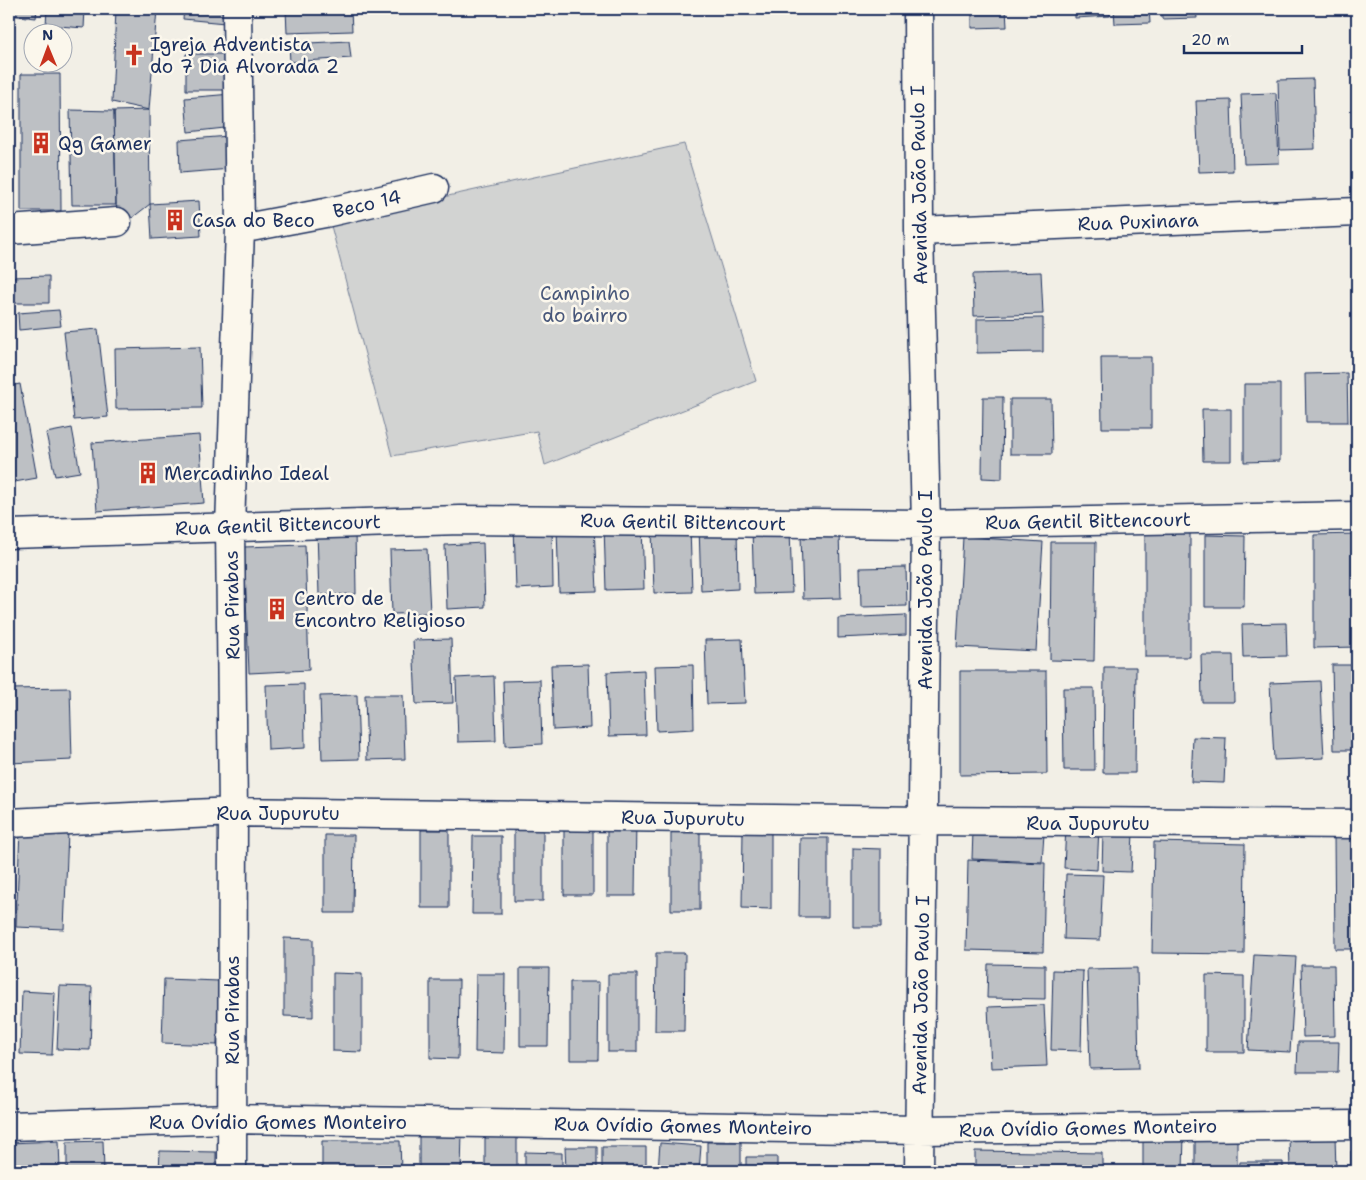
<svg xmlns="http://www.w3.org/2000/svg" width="1366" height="1180" viewBox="0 0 1366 1180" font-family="'Shantell Sans',sans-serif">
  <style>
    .green { fill: #d2d3d2; stroke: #768198 }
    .building { fill: #bdc0c4; stroke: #1b2f5e }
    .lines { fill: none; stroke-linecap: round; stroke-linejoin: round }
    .minor-casing { stroke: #1b2f5e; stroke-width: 31 }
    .minor { stroke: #fbf7ec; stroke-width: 28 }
    .labels { text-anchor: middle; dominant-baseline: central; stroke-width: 5; stroke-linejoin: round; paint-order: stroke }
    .poi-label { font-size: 19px; fill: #1b2f5e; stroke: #fbf7ec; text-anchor: start }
    .street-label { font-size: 19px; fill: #1b2f5e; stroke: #fbf7ec }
    .park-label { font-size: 19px; fill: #49587b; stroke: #fbf7ec }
  </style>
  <rect width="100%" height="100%" fill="#f2efe6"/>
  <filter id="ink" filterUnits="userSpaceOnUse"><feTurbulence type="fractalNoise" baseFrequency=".02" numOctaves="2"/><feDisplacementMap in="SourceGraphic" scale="10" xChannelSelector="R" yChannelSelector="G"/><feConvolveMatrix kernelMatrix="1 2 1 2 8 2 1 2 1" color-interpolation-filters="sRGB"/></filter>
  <g filter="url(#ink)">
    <path class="green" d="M684 144 756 381 545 465 537 431 392 456 330 222Z"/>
    <path class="building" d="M9 9H37L36 18 9 15Z
      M47 9H85L84 28 46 25Z
      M116 9H157L149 110 112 102Z
      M184 9H227L225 23 183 19Z
      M286 9H351L352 31 287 33Z
      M972 9H1006L1007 27 972 28Z
      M1075 9H1110V16L1075 18Z
      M1114 9H1149L1150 23 1115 24Z
      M1162 9H1196L1197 18 1162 19Z
      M349 41 351 58 290 62 289 44Z
      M186 54H228V90H186Z
      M21 74H60L61 211H21Z
      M1313 79 1315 149 1280 150 1278 80Z
      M1276 93 1279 163 1244 164 1241 94Z
      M231 94 234 127 188 132 185 98Z
      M1231 100 1233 171 1199 172 1196 101Z
      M70 110 114 111 116 205H72Z
      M149 110 150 204 123 225 116 205 114 111Z
      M9 118H11L13 225H9Z
      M229 136 231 169 180 173 179 140Z
      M199 201 201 236 152 239 150 204Z
      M1041 272 1043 314 974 316 973 274Z
      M49 276V303H9V277Z
      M59 310 61 326 19 330 18 313Z
      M1043 318V352L977 353V319Z
      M98 329 108 417 74 420 64 332Z
      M200 347 202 408 116 409 115 349Z
      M1101 357H1151V428H1102Z
      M1347 373 1348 422H1306L1305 374Z
      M20 384 37 478 9 483V386Z
      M1244 384H1280V461L1244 462Z
      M983 397H1003L1002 479 982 478Z
      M1010 399H1051L1052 454H1010Z
      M1202 409H1231V461H1203Z
      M72 428 80 472 55 476 46 433Z
      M199 435 204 503 97 511 92 443Z
      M552 523 553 587 516 589 514 524Z
      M642 525 644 589 606 590 604 526Z
      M737 525 738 589 701 591 699 526Z
      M594 526 597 591 559 592 557 528Z
      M690 527 692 592 654 593 652 529Z
      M790 528 792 593 754 594 752 529Z
      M355 530 356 594 319 595 317 531Z
      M1145 533H1190V657H1145Z
      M839 534 841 598 803 599 801 535Z
      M1357 534V647L1314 648V535Z
      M1205 535 1245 536 1244 607H1205Z
      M963 537 1043 542 1036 651 957 647Z
      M1051 542H1096L1094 661 1050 660Z
      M483 543 485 607 447 609 445 545Z
      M305 545 309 670 249 673 244 547Z
      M427 549 430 613 392 614 390 550Z
      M906 567 907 606 861 607 860 568Z
      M906 615V635L838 638V618Z
      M1286 623 1287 656 1243 657 1242 624Z
      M451 639 453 703 416 704 413 640Z
      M742 639 745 703 707 704 705 640Z
      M1201 655H1233L1234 702H1202Z
      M588 664 590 728 553 730 551 665Z
      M693 665 694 729 657 731 655 666Z
      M1332 665H1357V750H1334Z
      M1104 667H1136L1135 773H1103Z
      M644 670 646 735 609 736 607 672Z
      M960 671H1046L1047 774 960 775Z
      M494 676 496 741 458 742 456 678Z
      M540 680 542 744 505 746 503 681Z
      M1320 681 1324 758 1274 760 1270 683Z
      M304 684 305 748 268 750 266 685Z
      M70 688 72 760 10 763 9 689Z
      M1063 688H1094L1095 770H1064Z
      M357 695 359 759 322 760 320 696Z
      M365 695H403L405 759 367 760Z
      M1193 737 1226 738 1224 783 1191 782Z
      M564 817H593V895H564Z
      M607 818H636L635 896H607Z
      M514 823H543V901H514Z
      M1066 826 1099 827 1097 870 1064 868Z
      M20 830 68 832 64 929 16 927Z
      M421 830H449V908H421Z
      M743 830 771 831V909L742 908Z
      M973 831 1044 834 1042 862 972 859Z
      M671 832H700V910H671Z
      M1103 833 1133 834 1131 872 1102 871Z
      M1334 833H1357V949H1335Z
      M9 834H11L9 891Z
      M325 835H354L353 913H325Z
      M473 836H501V914H472Z
      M800 838H828V917H799Z
      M1154 842 1245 844 1244 954 1152 953Z
      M853 848 881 849V927H853Z
      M968 860 1045 863 1043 952 966 950Z
      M1066 874 1103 875 1100 940 1064 939Z
      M284 938 313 939V1017L284 1016Z
      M656 953H685L684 1031H655Z
      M1254 955 1296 957 1290 1052 1248 1050Z
      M988 964 1045 965V999L987 998Z
      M1301 965H1334L1335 1036 1303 1037Z
      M520 968H549L548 1046H520Z
      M1137 968 1139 1068 1090 1069 1087 969Z
      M1053 970 1083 971 1081 1051 1051 1050Z
      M333 973 362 974V1052L333 1051Z
      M476 974H505L504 1053 475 1052Z
      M608 974H637V1052H608Z
      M1206 975 1244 976V1052H1206Z
      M164 979 219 981 217 1045 162 1043Z
      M430 980H459L458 1059 430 1058Z
      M570 982H599L598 1060H570Z
      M60 986 92 987 90 1050 57 1049Z
      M22 991 55 993 52 1055 20 1054Z
      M1044 1005 1047 1066 991 1068 988 1007Z
      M1298 1042H1339L1338 1072H1297Z
      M419 1131 462 1132 461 1171H419Z
      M485 1134 517 1135V1171H485Z
      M1143 1134 1184 1135 1183 1171H1143Z
      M1237 1135V1171H1195V1136Z
      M1335 1136 1336 1171H1290L1289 1137Z
      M59 1141 60 1171H9V1143Z
      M103 1141 104 1171H67V1142Z
      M322 1141H400L401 1171H322Z
      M707 1142H741V1171H707Z
      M660 1143 701 1146 699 1171H658Z
      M565 1147H597V1171H566Z
      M602 1147H646V1171H602Z
      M160 1151 216 1152V1171H159Z
      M975 1151 1102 1153V1171H975Z
      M1351 1151H1357V1171H1351Z
      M525 1152 562 1153V1171H525Z
      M746 1157H777V1171H746Z
      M1240 1162H1283V1171H1239Z"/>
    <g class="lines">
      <g class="minor-casing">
        <path id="minor" d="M918 9 919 231 926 524 919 1171
          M240 229 325 213 434 188
          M9 230 117 222
          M919 231 1357 212
          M9 534 460 520 926 524 1357 516
          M9 823 233 812 923 821 1357 824
          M9 1126 231 1119 919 1130 1357 1125
          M232 1171 233 812 230 527 240 229 237 9"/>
      </g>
      <use href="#minor" class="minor"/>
    </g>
  </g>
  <defs>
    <g id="church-bare" transform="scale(1.725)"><path d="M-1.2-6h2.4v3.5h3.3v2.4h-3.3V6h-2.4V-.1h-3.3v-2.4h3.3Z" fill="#c8321e" stroke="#fbf7ec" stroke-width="2.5" paint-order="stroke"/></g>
    <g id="building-bare" transform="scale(1.725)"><path d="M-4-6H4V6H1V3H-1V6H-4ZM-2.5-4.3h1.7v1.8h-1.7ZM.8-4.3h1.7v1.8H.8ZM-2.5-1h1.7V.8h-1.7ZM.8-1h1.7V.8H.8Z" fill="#c8321e" stroke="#fbf7ec" stroke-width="2.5" paint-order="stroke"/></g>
  </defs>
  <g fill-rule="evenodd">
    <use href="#church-bare" x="134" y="55"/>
    <use href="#building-bare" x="41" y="143"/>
    <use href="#building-bare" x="175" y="220"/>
    <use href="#building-bare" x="148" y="473"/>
    <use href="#building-bare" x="277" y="609"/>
  </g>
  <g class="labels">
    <g class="poi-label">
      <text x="150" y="44">Igreja Adventista<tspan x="150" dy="22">do 7 Dia Alvorada 2</tspan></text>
      <text x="58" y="143">Qg Gamer</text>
      <text x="192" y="220">Casa do Beco</text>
      <text x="164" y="473">Mercadinho Ideal</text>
      <text x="294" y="598">Centro de<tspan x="294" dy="22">Encontro Religioso</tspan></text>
    </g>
    <g class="street-label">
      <text transform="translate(919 185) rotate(-91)">Avenida João Paulo I</text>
      <text transform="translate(367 204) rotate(-13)">Beco 14</text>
      <text transform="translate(1138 222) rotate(-2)">Rua Puxinara</text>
      <text transform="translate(1088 521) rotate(-1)">Rua Gentil Bittencourt</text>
      <text transform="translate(683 522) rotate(1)">Rua Gentil Bittencourt</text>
      <text transform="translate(278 525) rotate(-2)">Rua Gentil Bittencourt</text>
      <text transform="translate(925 590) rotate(-90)">Avenida João Paulo I</text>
      <text transform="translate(232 605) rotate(-91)">Rua Pirabas</text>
      <text x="278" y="813">Rua Jupurutu</text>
      <text transform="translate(683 818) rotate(1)">Rua Jupurutu</text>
      <text x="1088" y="823">Rua Jupurutu</text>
      <text transform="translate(921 995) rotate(-89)">Avenida João Paulo I</text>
      <text transform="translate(232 1010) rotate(-90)">Rua Pirabas</text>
      <text x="278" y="1122">Rua Ovídio Gomes Monteiro</text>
      <text transform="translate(683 1126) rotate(1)">Rua Ovídio Gomes Monteiro</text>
      <text transform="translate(1088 1128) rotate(-1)">Rua Ovídio Gomes Monteiro</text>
    </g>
    <g class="park-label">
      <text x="585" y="293">Campinho<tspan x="585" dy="22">do bairro</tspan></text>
    </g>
  </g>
  <rect width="1366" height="1180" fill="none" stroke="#fbf7ec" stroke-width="30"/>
  <rect x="15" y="15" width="1336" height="1150" fill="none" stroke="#1b2f5e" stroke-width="2" filter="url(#ink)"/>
  <g transform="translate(48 48) rotate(359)"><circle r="24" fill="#fbf7ec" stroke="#a1a7b3"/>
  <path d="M0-4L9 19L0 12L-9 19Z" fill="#c8321e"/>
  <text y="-8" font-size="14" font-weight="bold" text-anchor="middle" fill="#1b2f5e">N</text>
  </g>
  <path d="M1184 45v8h118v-8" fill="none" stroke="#1b2f5e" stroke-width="2.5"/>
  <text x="1191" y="45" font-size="15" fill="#1b2f5e" stroke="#fbf7ec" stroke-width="4" paint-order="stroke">20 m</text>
</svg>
